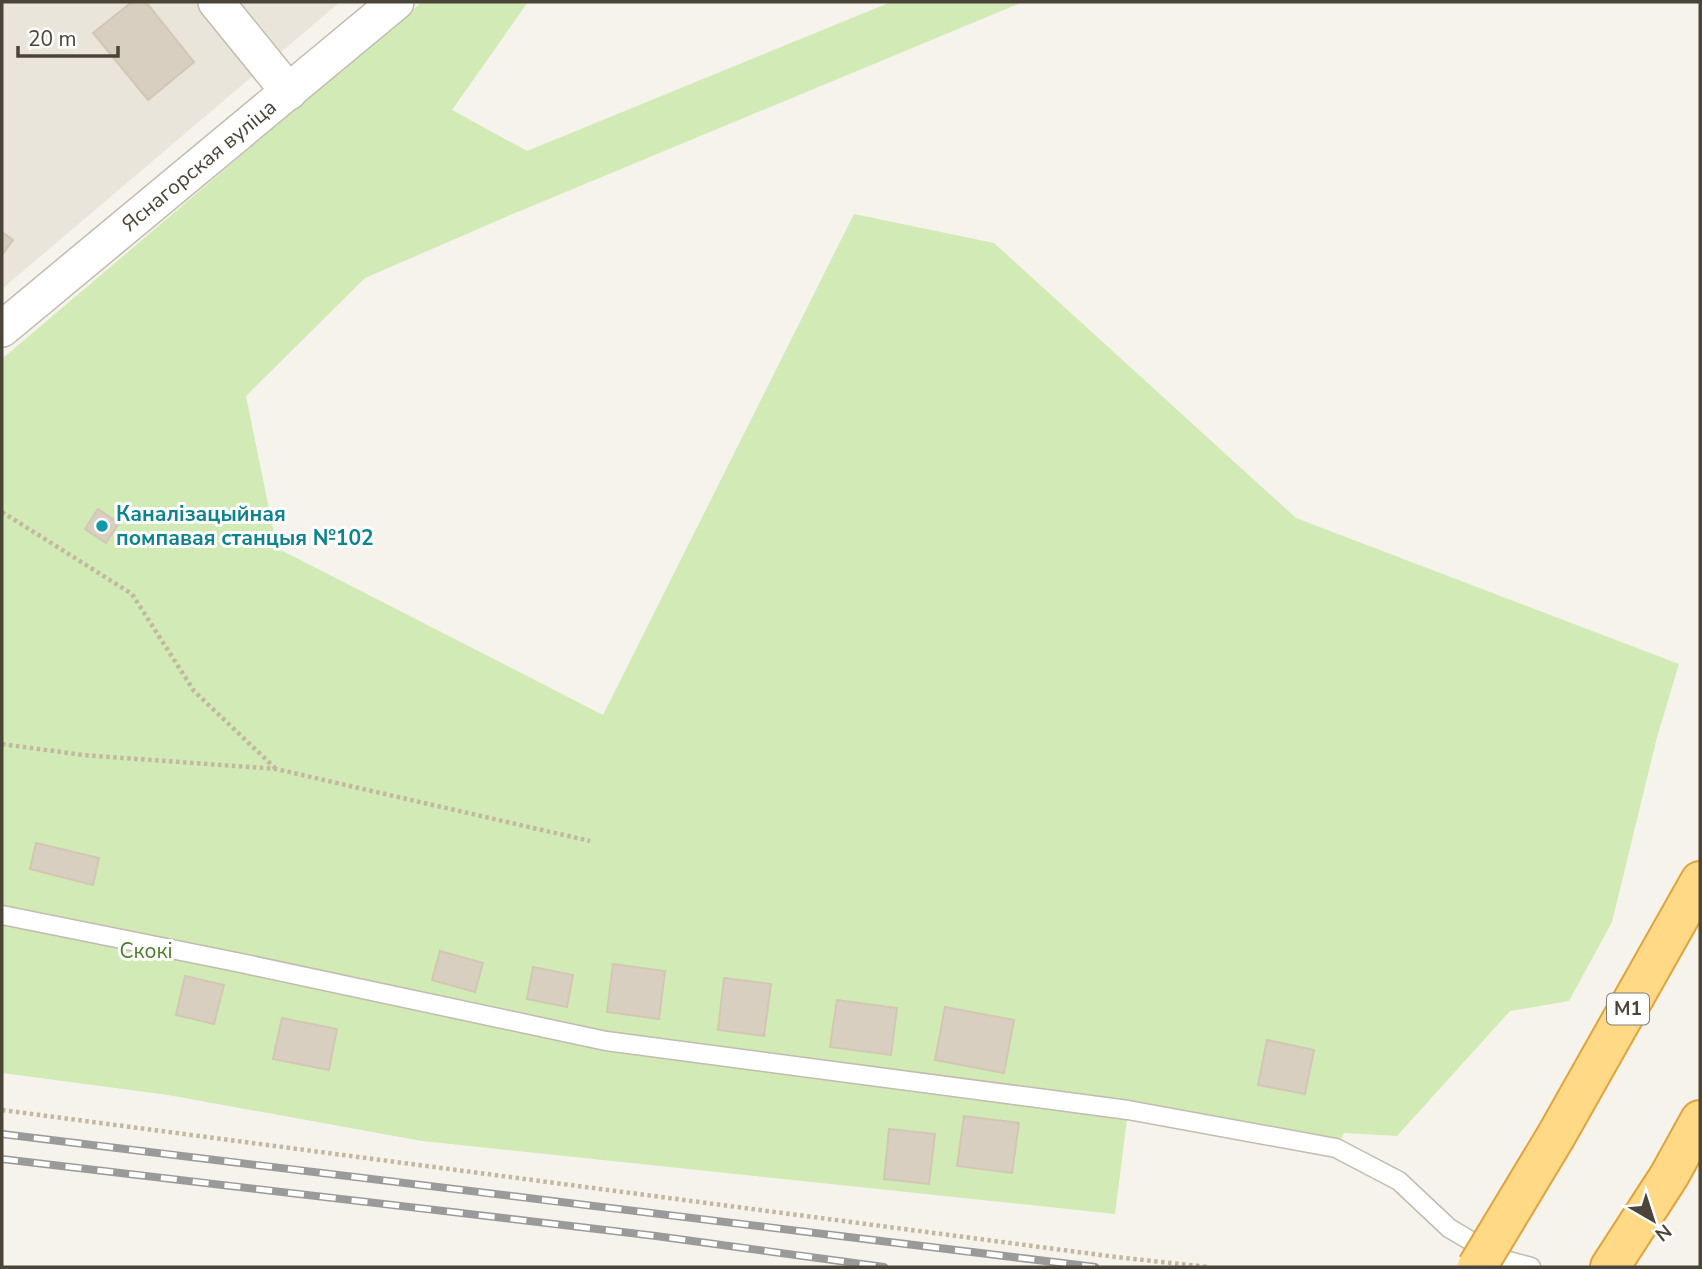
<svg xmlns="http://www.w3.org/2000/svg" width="1702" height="1269" viewBox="0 0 1702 1269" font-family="'Nunito Sans',sans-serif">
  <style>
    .residential { fill: #eae5da }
    .green { fill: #d2eab5 }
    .building { fill: #d8cfc1; stroke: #d3c7b4; stroke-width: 2 }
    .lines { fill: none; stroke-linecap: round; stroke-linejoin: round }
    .service-casing { stroke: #c2bbae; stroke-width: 21 }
    .minor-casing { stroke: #c2bbae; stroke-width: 38 }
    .trunk-casing { stroke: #e0a43c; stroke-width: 42 }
    .path { stroke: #c4b79f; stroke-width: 4.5; stroke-dasharray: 3.5 3.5; stroke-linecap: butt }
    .service { stroke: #fff; stroke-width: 18 }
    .minor { stroke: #fff; stroke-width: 35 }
    .trunk { stroke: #ffd985; stroke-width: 38 }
    .rail-casing { stroke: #9a9a9a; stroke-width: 8 }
    .rail { stroke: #fff; stroke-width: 5; stroke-dasharray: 16; stroke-linecap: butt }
    .trunk-bridge-casing { stroke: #e0a43c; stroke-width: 42; stroke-linecap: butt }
    .trunk-bridge { stroke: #ffd985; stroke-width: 38 }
    .culture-dot { fill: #0f9aa8; stroke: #fff; stroke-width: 2.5 }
    .labels { text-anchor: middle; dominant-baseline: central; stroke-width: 6; stroke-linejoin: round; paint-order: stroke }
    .shield { fill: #fff; stroke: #817c74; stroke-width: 2 }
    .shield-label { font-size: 19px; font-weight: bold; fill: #4b4439 }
    .street-label { font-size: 21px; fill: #4b4439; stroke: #fff }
    .culture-label { font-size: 21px; font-weight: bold; fill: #0d838f; stroke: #fff; text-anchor: start }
    .park-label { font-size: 21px; fill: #4a7f2a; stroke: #fff }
  </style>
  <rect width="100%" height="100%" fill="#f6f3ec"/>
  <path class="residential" d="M2 2H340L2 289Z"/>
  <path class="green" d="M422 2H528L452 110 527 151 891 2H1023L508 216 365 278 246 396 277 548 603 715 854 214 994 243 1296 518 1679 664 1657 737 1612 922 1569 1001 1510 1011 1397 1136 1344 1133 1332 1157 1128 1111 1115 1214 422 1141 168 1095 2 1073V359Z"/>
  <path class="building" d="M132 2H146L194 62 148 100 93 33Z
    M2 232 13 240 2 255Z
    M98 509 119 523 106 543 85 529Z
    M36 843 99 858 93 885 30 869Z
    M440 951 483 963 475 992 432 980Z
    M613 964 665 971 659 1019 607 1012Z
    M533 967 573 975 567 1007 527 999Z
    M185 976 224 985 214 1024 176 1015Z
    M724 978 771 984 764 1036 718 1030Z
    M837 1000 897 1008 891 1055 830 1047Z
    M945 1007 1014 1020 1004 1073 935 1060Z
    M282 1018 337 1029 329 1070 273 1059Z
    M1267 1040 1314 1050 1305 1094 1258 1085Z
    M964 1116 1019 1123 1012 1173 957 1166Z
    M889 1129 935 1134 929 1184 884 1179Z"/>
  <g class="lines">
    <g class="service-casing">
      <path id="service" d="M2 915 236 962 606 1041 1128 1110 1336 1148 1399 1181 1449 1228 1501 1259 1531 1267"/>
    </g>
    <g class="minor-casing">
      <g id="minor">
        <path d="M216 2 289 92"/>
        <path id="s1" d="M2 329 396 2"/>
      </g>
    </g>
    <g class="trunk-casing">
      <path id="trunk" d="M1556 1136 1700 881
        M1610 1267 1669 1176 1700 1120"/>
    </g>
    <path class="path" d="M2 512 132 594 194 691 275 768
      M2 744 83 755 276 769 590 841
      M2 1110 1116 1257 1208 1267"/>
    <use href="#service" class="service"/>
    <use href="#minor" class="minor"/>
    <use href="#trunk" class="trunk"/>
    <g class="rail-casing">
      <path id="rail" d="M2 1134 1095 1267
        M2 1159 656 1236 884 1267"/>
    </g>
    <use href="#rail" class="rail"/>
    <g class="trunk-bridge-casing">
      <path id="trunk-bridge" d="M1477 1267 1556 1136"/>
    </g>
    <use href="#trunk-bridge" class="trunk-bridge"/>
  </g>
  <circle class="culture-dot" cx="102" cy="526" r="7"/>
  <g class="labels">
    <rect class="shield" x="1607" y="993.5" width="42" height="31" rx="5"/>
    <g class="shield-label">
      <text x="1628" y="1009">М1</text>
    </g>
    <g class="street-label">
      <text stroke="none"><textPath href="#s1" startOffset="256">Яснагорская вуліца</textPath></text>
    </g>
    <g class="culture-label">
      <text x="116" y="514">Каналізацыйная<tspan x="116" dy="24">помпавая станцыя №102</tspan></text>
    </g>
    <g class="park-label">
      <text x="146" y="951">Скокі</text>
    </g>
  </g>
  <rect width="1702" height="1269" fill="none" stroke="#4b4439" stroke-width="7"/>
  <g transform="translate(1653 1220) rotate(141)" stroke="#ffffff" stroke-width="5" paint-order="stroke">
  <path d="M0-5L12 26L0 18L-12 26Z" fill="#4b4439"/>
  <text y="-10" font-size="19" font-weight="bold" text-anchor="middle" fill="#4b4439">N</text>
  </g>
  <path d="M18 46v10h100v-10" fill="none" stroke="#4b4439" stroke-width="3.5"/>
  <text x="28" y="46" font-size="21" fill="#4b4439" stroke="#ffffff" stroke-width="5" paint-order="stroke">20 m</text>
</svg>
